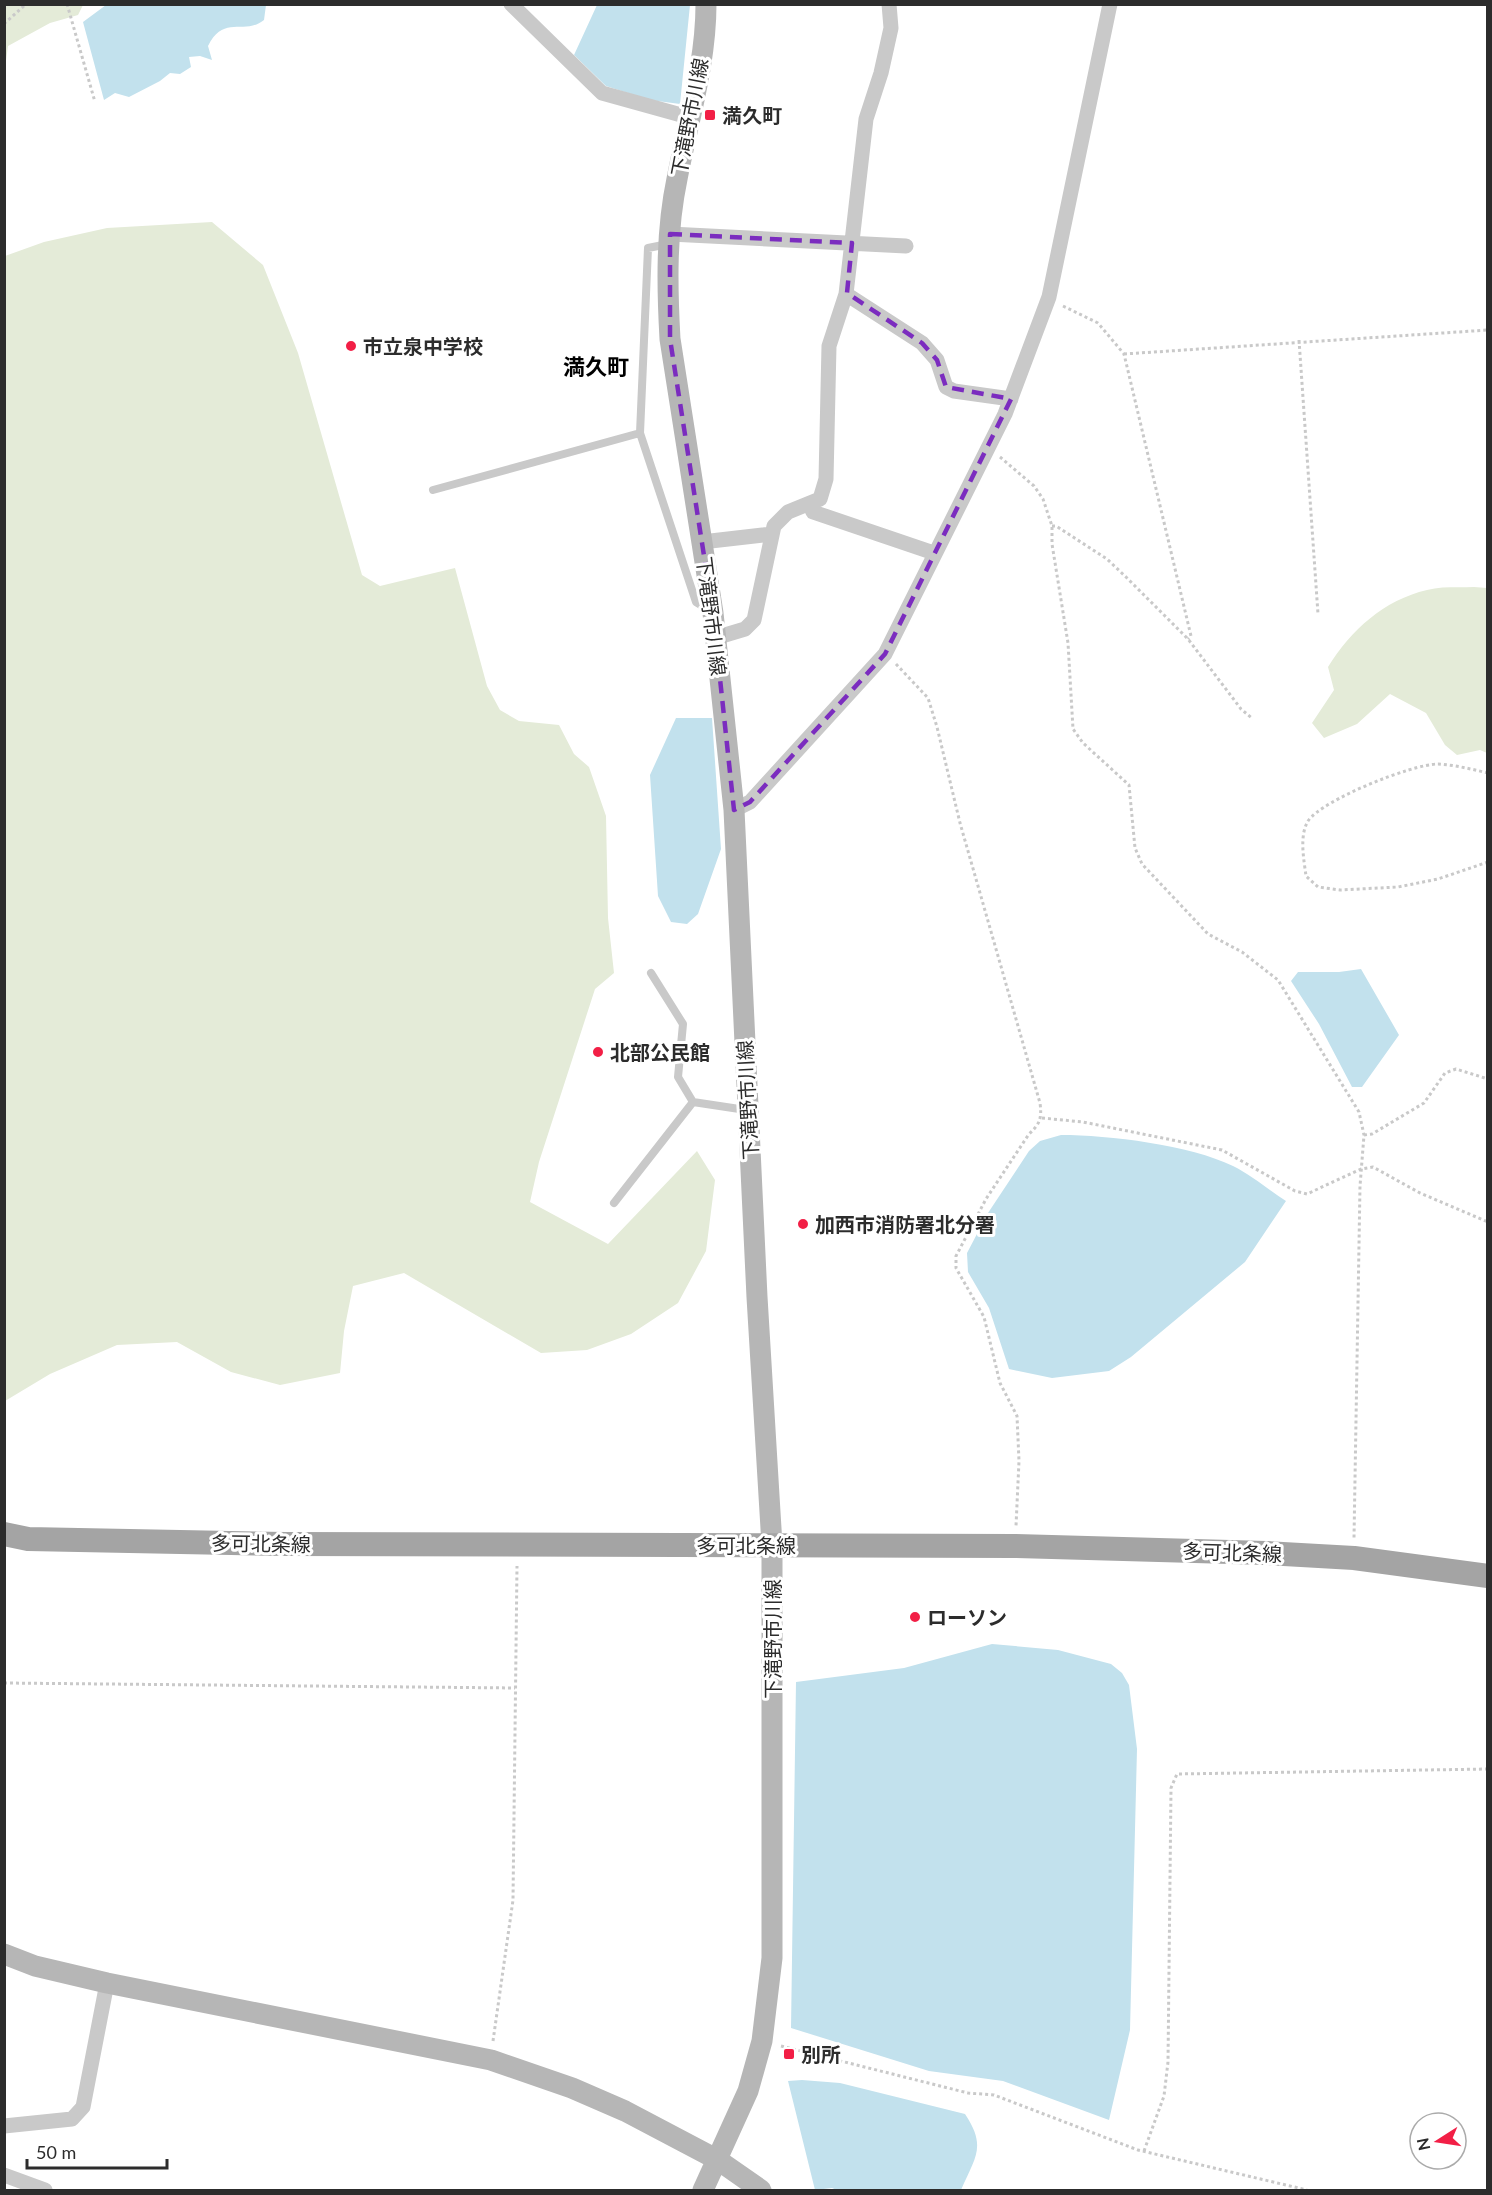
<svg xmlns="http://www.w3.org/2000/svg" width="1492" height="2195" viewBox="0 0 1492 2195" font-family="Lato,'Noto Sans JP',sans-serif">
  <style>
    .green { fill: #e4ebd8 }
    .water { fill: #c2e1ed }
    .lines { fill: none; stroke-linecap: round; stroke-linejoin: round }
    .path { stroke: #c9c9c9; stroke-width: 3; stroke-dasharray: 3 3; stroke-linecap: butt }
    .lane { stroke: #c9c9c9; stroke-width: 8 }
    .street { stroke: #c9c9c9; stroke-width: 15 }
    .secondary { stroke: #b6b6b6; stroke-width: 21 }
    .primary { stroke: #a4a4a4; stroke-width: 24 }
    .marked { fill: none; stroke: #7b2cbf; stroke-width: 4.5; stroke-dasharray: 12 8; stroke-linejoin: round }
    .poi-dot { fill: #f21f46; stroke: #fff; stroke-width: 2 }
    .labels { text-anchor: middle; dominant-baseline: central; stroke-width: 6; stroke-linejoin: round; paint-order: stroke }
    .poi-label { font-size: 20px; font-weight: bold; fill: #2c2c2c; stroke: #fff; text-anchor: start }
    .street-label { font-size: 20px; fill: #2c2c2c; stroke: #fff }
    .quarter-label { font-size: 22px; font-weight: bold; fill: #000; stroke: #fff }
  </style>
  <rect width="100%" height="100%" fill="#fff"/>
  <path class="green" d="M5 4H83V5L78 15 50 23 8 46 5 68Z
    M212 222 263 265 298 353 362 575 380 586 455 568 487 686 500 710 519 721 559 725 574 754 589 767 606 816 608 918 614 973 595 989 539 1162 530 1202 608 1244 697 1151 715 1180 706 1251 678 1303 631 1334 587 1350 541 1353 404 1273 353 1286 344 1331 340 1373 280 1385 231 1372 177 1342 117 1345 50 1374 5 1401V256L44 242 107 228Z
    M1474 587 1487 588V753L1480 750 1457 755 1445 745 1426 713 1390 694 1357 724 1324 738 1312 723 1334 690 1328 667C1351 630 1384 600 1427 590 1442 586 1459 588 1474 587Z"/>
  <path class="water" d="M106 5V4L266 5 264 20C244 36 224 14 208 46L212 60 200 56 189 57 191 67 180 74 170 73 160 81 129 97 115 93 104 100 83 22Z
    M597 5H690L680 104 650 100 606 86 574 55Z
    M676 718H712L721 849 698 914 687 924 671 922 658 896 650 775Z
    M1361 969 1399 1035 1362 1087H1352L1319 1024 1291 981 1298 972H1339Z
    M1061 1135C1109 1135 1190 1145 1233 1166 1251 1175 1269 1190 1286 1201L1245 1262 1131 1357 1109 1371 1052 1378 1009 1369 989 1308 968 1272 967 1253 988 1213 1029 1151 1040 1141Z
    M992 1644 1058 1650 1111 1664 1122 1673 1129 1685 1137 1749 1130 2030 1109 2120 1003 2081 929 2071 791 2028 796 1682 904 1668Z
    M802 2080 840 2083 965 2114C987 2147 975 2157 961 2190H837L832 2188 815 2190 788 2081Z"/>
  <g class="lines">
    <path class="path" d="M67 4 95 102
      M4 24 26 4
      M1063 306 1098 323 1124 354 1191 636 1188 639
      M1299 340 1318 614
      M1124 354 1488 330
      M1000 457 1034 486 1043 499 1052 526V544L1068 643 1073 729 1083 743 1129 785 1135 848 1142 864 1208 934 1242 952 1278 980 1359 1112 1364 1135 1360 1186 1354 1538
      M1052 526H1056L1107 559 1127 578 1188 639 1241 709 1253 719
      M896 664 928 698 937 727 960 823 1040 1103C1042 1118 1040 1124 1029 1134L986 1199 956 1256V1268L984 1317 1000 1383 1017 1416 1019 1461 1016 1526
      M1488 773C1471 769 1455 765 1438 764 1412 764 1322 800 1308 821 1299 836 1304 860 1306 876L1318 887 1340 890 1398 887 1438 879 1488 862
      M1042 1118 1083 1122 1222 1150 1295 1191 1307 1194 1361 1169 1373 1167 1420 1193 1488 1222
      M1364 1135 1372 1134 1424 1103 1445 1073 1456 1069 1488 1079
      M4 1683 515 1688
      M493 2041 513 1900 517 1566
      M781 2046 968 2093 994 2095 1138 2150 1307 2190
      M1144 2151 1164 2096 1168 2062 1171 1788 1177 1774 1488 1769"/>
    <path class="lane" d="M668 244 648 248 640 433 696 602 709 610
      M433 490 640 433
      M651 973 683 1024 678 1077 693 1102
      M614 1203 693 1102 746 1110"/>
    <path class="street" d="M511 4 602 93 692 118
      M670 234 906 246
      M846 294 922 343 937 360 946 387 954 391 1011 399
      M810 505 813 512 934 553
      M702 542 772 534
      M715 638 745 629 754 620 774 526 788 512 820 499 826 479 829 346 846 294 866 119 881 73 891 28 889 4
      M734 810 750 802 885 654 1005 414 1049 297 1110 4
      M4 2126 72 2119 83 2107 107 1983
      M4 2175 45 2190"/>
    <path class="secondary" d="M4 1954 35 1966 107 1983 491 2060 572 2088 625 2111 718 2160 761 2190
      M703 2190 748 2091 762 2041 772 1958V1545L757 1297 734 810 713 613 670 339C667 286 666 231 677 179 688 121 706 64 706 4"/>
    <path class="primary" d="M4 1534 28 1539 285 1544 1014 1546 1266 1553 1354 1558 1488 1576"/>
  </g>
  <path class="marked" d="M670 234 852 243 847 293 922 343 937 360 946 387 1011 399 885 654 750 802 734 810 713 613 670 339Z"/>
  <g class="poi-dot">
    <rect x="704" y="109" width="12" height="12" rx="3"/>
    <circle cx="351" cy="346" r="6"/>
    <circle cx="598" cy="1052" r="6"/>
    <circle cx="803" cy="1224" r="6"/>
    <circle cx="915" cy="1617" r="6"/>
    <rect x="783" y="2048" width="12" height="12" rx="3"/>
  </g>
  <g class="labels">
    <g class="poi-label">
      <text x="722" y="115">満久町</text>
      <text x="363" y="346">市立泉中学校</text>
      <text x="610" y="1052">北部公民館</text>
      <text x="815" y="1224">加西市消防署北分署</text>
      <text x="927" y="1617">ローソン</text>
      <text x="801" y="2054">別所</text>
    </g>
    <g class="street-label">
      <text transform="translate(689 117) rotate(-79)">下滝野市川線</text>
      <text transform="translate(712 616) rotate(83)">下滝野市川線</text>
      <text transform="translate(747 1100) rotate(-93)">下滝野市川線</text>
      <text transform="translate(261 1543) rotate(1)">多可北条線</text>
      <text x="746" y="1545">多可北条線</text>
      <text transform="translate(1232 1552) rotate(2)">多可北条線</text>
      <text transform="translate(772 1639) rotate(-90)">下滝野市川線</text>
    </g>
    <g class="quarter-label">
      <text x="596" y="366">満久町</text>
    </g>
  </g>
  <rect width="1492" height="2195" fill="none" stroke="#2c2c2c" stroke-width="12"/>
  <g transform="translate(1438 2141) rotate(258)"><circle r="28" fill="#ffffff" stroke="#ababab" stroke-width="1.5"/>
  <path d="M0-4.5L10 22L0 15L-10 22Z" fill="#f21f46"/>
  <text y="-9" font-size="16" font-weight="bold" text-anchor="middle" fill="#2c2c2c">N</text>
  </g>
  <path d="M27 2159v9h140v-9" fill="none" stroke="#2c2c2c" stroke-width="3"/>
  <text x="36" y="2159" font-size="18" fill="#2c2c2c" stroke="#ffffff" stroke-width="4.5" paint-order="stroke">50 m</text>
</svg>
